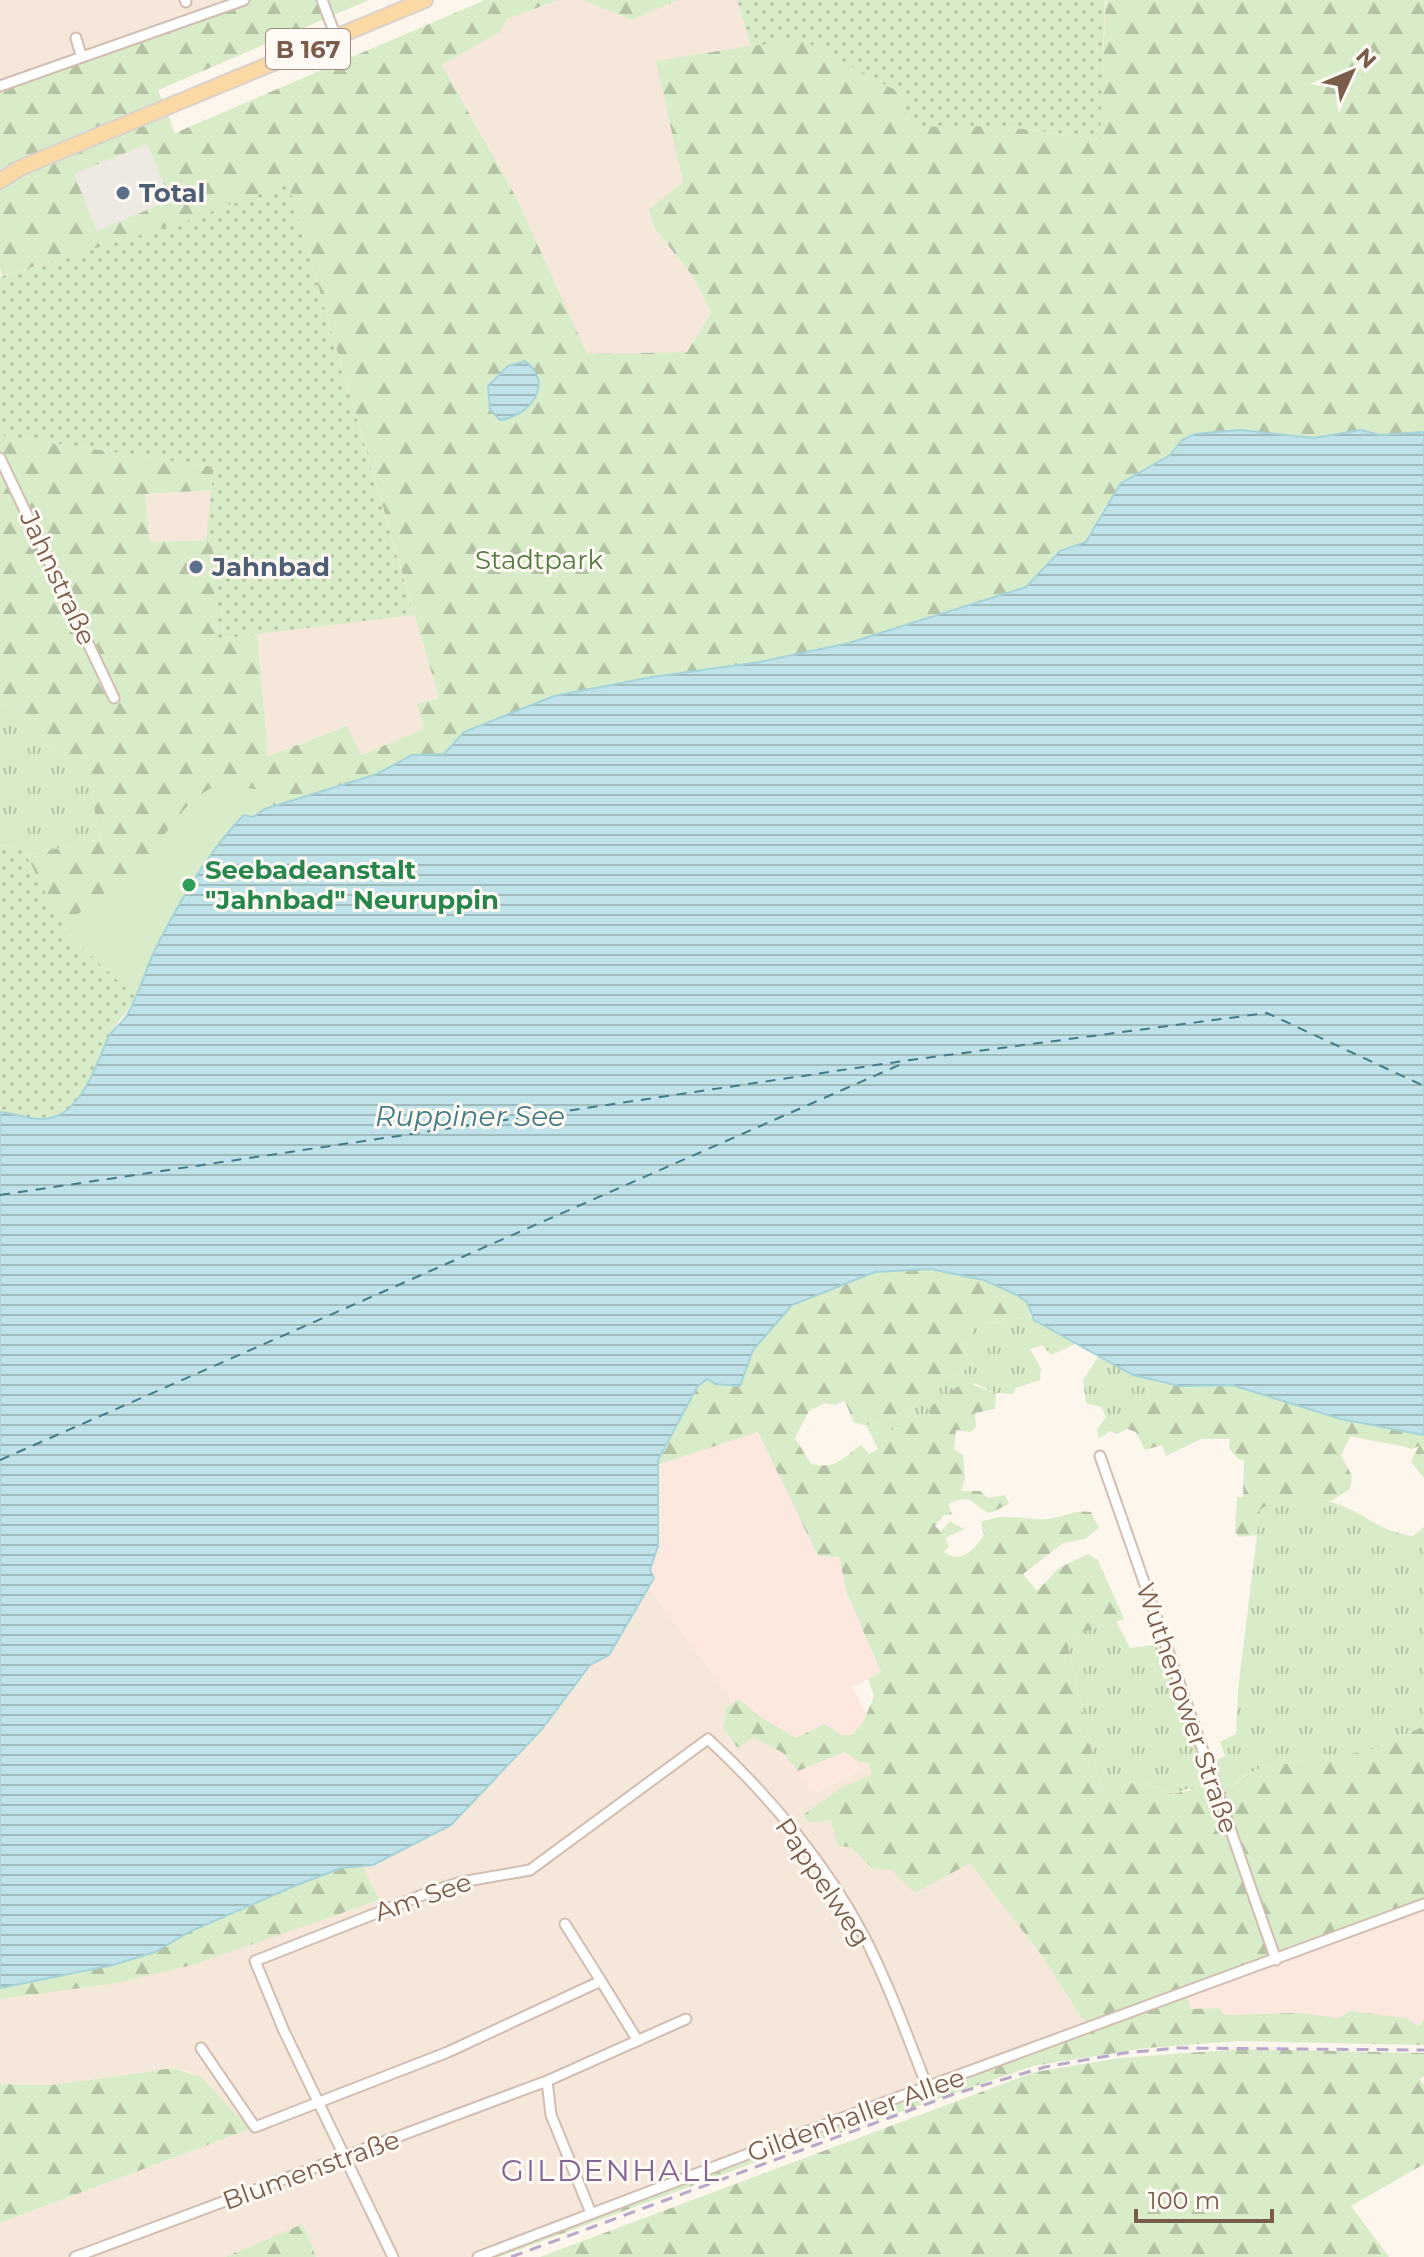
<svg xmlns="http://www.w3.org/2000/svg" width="1424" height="2257" viewBox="0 0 1424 2257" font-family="Montserrat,sans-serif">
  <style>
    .residential { fill: #f5e8da }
    .commercial { fill: #fde8e0 }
    .industrial { fill: #efe9e4 }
    .grass { fill: url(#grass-tufts) }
    .forest { fill: url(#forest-firs); fill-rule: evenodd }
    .park { fill: #d8ecc9 }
    .garden { fill: url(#garden-dots) }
    .water { fill: url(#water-rules); stroke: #a5d3da; stroke-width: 2 }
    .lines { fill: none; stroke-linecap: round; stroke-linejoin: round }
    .ferry { stroke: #437c86; stroke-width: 2; stroke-dasharray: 10 8; stroke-linecap: butt }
    .minor-casing { stroke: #d1beb0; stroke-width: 13 }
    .primary-casing { stroke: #dad1cd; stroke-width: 18 }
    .minor { stroke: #fff; stroke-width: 9 }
    .primary { stroke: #fbd9a5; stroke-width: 14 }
    .rail { stroke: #b9a8c9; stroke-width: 3; stroke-dasharray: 12 8; stroke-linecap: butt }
    .service-dot { fill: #5c6f8a; stroke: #fffaf3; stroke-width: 3 }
    .leisure-dot { fill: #2e9e5b; stroke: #fffaf3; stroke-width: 3 }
    .labels { text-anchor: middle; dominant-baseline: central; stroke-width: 6; stroke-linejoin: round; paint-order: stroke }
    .shield { fill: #fffaf3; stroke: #a28b7f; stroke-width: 2 }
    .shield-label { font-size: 24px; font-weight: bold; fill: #7a5c4d }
    .service-label { font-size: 26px; font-weight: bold; fill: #4e5e75; stroke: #fffaf3; text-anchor: start }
    .park-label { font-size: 26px; fill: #537a41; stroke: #fffaf3 }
    .street-label { font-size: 26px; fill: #7a5c4d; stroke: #fffaf3 }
    .leisure-label { font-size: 26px; font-weight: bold; fill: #27864d; stroke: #fffaf3; text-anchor: start }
    .water-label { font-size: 28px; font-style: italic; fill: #437c86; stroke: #fffaf3 }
    .quarter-label { font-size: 30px; letter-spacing: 2px; fill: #846695; stroke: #fffaf3 }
  </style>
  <defs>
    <pattern id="grass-tufts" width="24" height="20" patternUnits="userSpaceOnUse" patternTransform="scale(2)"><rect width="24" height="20" fill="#d8ecc9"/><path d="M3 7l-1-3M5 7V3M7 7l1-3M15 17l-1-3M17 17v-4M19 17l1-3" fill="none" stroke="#b4c2a5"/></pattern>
    <pattern id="forest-firs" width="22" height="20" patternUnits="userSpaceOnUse" patternTransform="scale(2)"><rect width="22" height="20" fill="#d8ecc9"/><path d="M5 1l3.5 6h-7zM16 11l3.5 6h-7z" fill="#b4c2a5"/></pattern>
    <pattern id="garden-dots" width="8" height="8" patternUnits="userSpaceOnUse" patternTransform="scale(2)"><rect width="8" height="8" fill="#d8ecc9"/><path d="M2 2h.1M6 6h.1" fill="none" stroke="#b4c2a5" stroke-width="1.8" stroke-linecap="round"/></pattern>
    <pattern id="water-rules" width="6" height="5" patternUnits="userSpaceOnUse" patternTransform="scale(2)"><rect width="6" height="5" fill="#bfe3e8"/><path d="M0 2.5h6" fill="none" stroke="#a0bbbe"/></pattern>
  </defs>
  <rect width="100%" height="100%" fill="#fdf6ec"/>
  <path class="residential" d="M0 0H236L0 88Z
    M558 0H582L632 20 678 0H1105V30L683 182 649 209 654 228 692 275 711 313 687 352 587 355 516 197 442 65 500 32 507 19Z
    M288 183 439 698 417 704 425 729 360 755 346 726 267 756 257 635 213 540 150 542 145 494 213 490 214 467 0 435V276Z
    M648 1588 740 1710 881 1762 964 1854 1043 1957 1081 2017 1099 2022 1103 2030 1031 2052 475 2257H316L303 2225 225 2257H0V2223L250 2129 189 2071 174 2068 53 2085 0 2084V1999L57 1990 379 1901 363 1866 373 1865 451 1825 542 1729 590 1665 609 1655Z"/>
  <path class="commercial" d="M758 1432 818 1556 839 1557 847 1594 881 1673 852 1687 889 1757 814 1794 740 1710 648 1588 654 1578 650 1570 658 1546 657 1465Z
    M1424 1903V2018L1420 2026 1351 2011 1338 2018 1225 2015 1219 2008 1191 2009 1186 1998 1184 1991Z"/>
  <path class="industrial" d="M147 144 171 200 97 232 73 174Z"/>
  <path class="grass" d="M0 704 20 709 61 758 85 756 100 839 26 855 18 847 0 845Z
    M967 1309H988L984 1324 1030 1317 1078 1343 1051 1355 1042 1345 1030 1349 1041 1369 1040 1380 1016 1388 1013 1394 996 1393 975 1383 936 1424H927L878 1449 866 1425 909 1411 934 1383 958 1375 972 1363 963 1347 967 1341 962 1314Z
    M1098 1357 1133 1375 1150 1379 1147 1400 1123 1402 1127 1429 1117 1434 1110 1431 1099 1439 1097 1430 1106 1417 1101 1407 1086 1403 1083 1380Z
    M1299 1495C1313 1498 1329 1500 1343 1506 1368 1517 1383 1532 1413 1536L1424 1527V1726L1369 1751 1264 1767 1247 1774 1219 1796 1210 1763 1225 1756 1220 1742 1236 1734 1238 1690 1260 1510 1278 1497Z
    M1116 1621 1130 1648 1161 1644 1223 1815 1213 1826 1210 1804 1190 1788 1174 1794 1141 1781 1101 1790 1068 1647 1078 1634Z"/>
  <path class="forest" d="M236 0H369L158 90 175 133 485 0H558L507 19 500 32 442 65 516 197 587 354 687 352 711 313 692 275 654 228 649 209 683 182 656 61 801 38 899 92 911 126H1000L1099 139 1106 0H1424V432L1380 435 1361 430 1314 438 1240 430 1182 440 1170 455 1134 475 1107 503 1086 542 1060 551 1026 587 849 643 760 662 652 677 554 696 464 732 444 754 412 755 377 774 265 809 146 974 136 997 68 935 26 855 100 839 85 757 61 758 20 709 0 704V435L214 467 213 490 145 494 150 542 213 540 218 639 257 634 268 756 347 726 361 755 424 729 417 704 439 698 288 183 181 223 2 276 0 269V88ZM147 144 171 200 97 231 74 174Z
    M582 0H678L632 20Z
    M897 1269C942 1269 989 1275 1027 1302L1030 1317 983 1324 988 1309H967L963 1314 974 1316 973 1330 963 1347 972 1363 958 1375 934 1383 909 1411 866 1425 854 1423 845 1401 834 1405 825 1403 809 1411 795 1438 811 1464C836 1470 843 1458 861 1445L869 1454 884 1446 880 1437 911 1419 936 1424 927 1409 964 1382 996 1393 995 1409 975 1413 976 1427 970 1432 956 1430 954 1449 963 1455 965 1479 961 1491H980L988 1498 1005 1495 1009 1504 990 1513C969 1505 976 1492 948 1504L952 1515H944L935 1526 941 1531 950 1521 964 1529 945 1538 949 1546 944 1552C961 1565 975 1549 984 1535L981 1522C1008 1511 1020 1521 1046 1519 1063 1518 1074 1509 1091 1512L1099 1528 1085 1539 1063 1543 1023 1574 1037 1591 1059 1568 1088 1554 1098 1560 1124 1619 1078 1634 1068 1647 1101 1790 1141 1781 1173 1794 1203 1787 1214 1825 1224 1813 1219 1796 1248 1774 1264 1767 1369 1751 1424 1726V1903L1185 1991 1191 2009 1219 2008 1225 2015 1299 2013 1338 2018 1351 2011 1406 2018 1420 2026 1424 2018V2045L1238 2041 1147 2048 1033 2066 765 2159 499 2257H475L1031 2052 1102 2029 1099 2022H1086L1081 2017 1043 1957 970 1863 915 1893 892 1870 873 1869 851 1847 838 1846 831 1820 810 1823 803 1815 841 1788 873 1774 868 1763 859 1762 845 1752 798 1771 783 1753 753 1737 738 1748 723 1728 726 1708 739 1699 759 1716 796 1738 825 1724 841 1735H852L863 1723 874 1696 868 1679 881 1672 847 1594 839 1557 818 1556 758 1432 657 1465 658 1460 697 1386 707 1379 716 1384 740 1386C745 1374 747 1361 753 1350 779 1299 844 1278 897 1269Z
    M1150 1379 1180 1386 1232 1385 1341 1419 1424 1435V1478L1411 1462 1419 1446 1412 1449C1390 1442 1372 1442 1351 1436L1341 1455 1352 1476 1350 1489 1331 1501C1301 1496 1286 1491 1260 1510L1257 1535 1239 1537 1235 1532 1237 1497H1243L1244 1460 1238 1459 1229 1448 1230 1439H1201L1166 1456 1162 1445 1145 1450 1136 1432 1127 1429 1122 1402 1135 1395 1147 1400Z
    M363 1866 379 1900 196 1964 117 1983 0 1999V1988L113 1965 156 1952 189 1932 292 1887 341 1868Z
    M1242 2049 1424 2053V2076L1420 2079 1424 2085V2164L1351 2206 1389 2257H540L1035 2072 1120 2058Z
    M174 2068 201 2077 250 2129 0 2223V2084L53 2085Z
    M303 2224 316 2257H225Z"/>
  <path class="park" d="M216 785 257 789 275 807 265 809 142 983 81 943 65 924 137 868 193 799Z"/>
  <path class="garden" d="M737 0H1105L1100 139 1000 126 911 127 899 92 801 39 751 46Z
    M288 183 414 615 218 639 213 541 206 540 214 467 0 435V277L181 223Z
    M0 845 18 847 26 855 68 935 136 997C128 1012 116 1023 108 1037 96 1062 85 1107 55 1117 37 1123 18 1114 0 1112Z"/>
  <path class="water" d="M525 361C555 384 530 416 500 420L490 409 488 386 508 366Z
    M1240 430 1314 438 1361 430 1380 435 1424 432V1435L1341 1419 1232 1385 1180 1386 1133 1375 1034 1320 1027 1302 1017 1295 984 1280 930 1269 875 1272 792 1305 753 1350 740 1386 716 1384 707 1379 697 1387 658 1460V1546L650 1570 654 1578 609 1655 590 1665 542 1729 451 1825 373 1865 341 1868 292 1887 189 1932 155 1952 113 1965 0 1988V1112C18 1114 36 1123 54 1117 83 1108 97 1063 108 1038 112 1029 122 1024 127 1015 141 992 146 965 159 942 181 899 209 850 244 815L253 817 265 809 377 774 412 755 444 754 464 732 554 696 652 677 760 662 849 643 1026 587 1060 551 1086 542 1120 484 1170 455 1182 440 1195 434Z"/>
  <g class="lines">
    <path class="ferry" d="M0 1195 910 1060 1267 1013 1424 1086
      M0 1460 906 1062"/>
    <g class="minor-casing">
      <path id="minor" d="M185 0 186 2
        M322 0 336 37
        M76 38 81 55
        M0 86 244 0
        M0 458 114 698
        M1100 1456 1276 1960
        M601 1981 638 2041
        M201 2048 255 2127 448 2052 601 1981 565 1924
        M547 2081 686 2019
        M75 2257 547 2081 551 2115 591 2213
        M393 2257 284 2031 255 1961 430 1892 461 1882 530 1870 708 1739C768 1794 826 1864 864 1936 889 1985 908 2038 928 2089
        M478 2257 858 2112 1424 1904"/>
    </g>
    <g class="primary-casing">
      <path id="primary" d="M0 181 20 168 425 0"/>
    </g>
    <use href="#minor" class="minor"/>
    <use href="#primary" class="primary"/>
    <path class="rail" d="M511 2257 954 2094 1045 2067 1124 2053 1177 2048 1424 2050"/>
  </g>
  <g class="service-dot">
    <circle cx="123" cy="193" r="8"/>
    <circle cx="196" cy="567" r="8"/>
  </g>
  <circle class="leisure-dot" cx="189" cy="885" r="8"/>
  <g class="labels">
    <rect class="shield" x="266" y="29" width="84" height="40" rx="6"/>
    <g class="shield-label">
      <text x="308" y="49">B 167</text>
    </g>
    <g class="service-label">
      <text x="139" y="193">Total</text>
      <text x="212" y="567">Jahnbad</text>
    </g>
    <g class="park-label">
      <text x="539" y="560">Stadtpark</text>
    </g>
    <g class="street-label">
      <text transform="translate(58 578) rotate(65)">Jahnstraße</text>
      <text transform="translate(1187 1708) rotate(71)">Wuthenower Straße</text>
      <text transform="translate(823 1882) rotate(56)">Pappelweg</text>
      <text transform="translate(423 1897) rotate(-19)">Am See</text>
      <text transform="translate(856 2115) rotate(-20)">Gildenhaller Allee</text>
      <text transform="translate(311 2170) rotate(-20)">Blumenstraße</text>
    </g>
    <g class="leisure-label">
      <text x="205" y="870">Seebadeanstalt<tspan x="205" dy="30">"Jahnbad" Neuruppin</tspan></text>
    </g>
    <g class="water-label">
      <text x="470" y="1116">Ruppiner See</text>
    </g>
    <g class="quarter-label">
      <text x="611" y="2170">GILDENHALL</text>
    </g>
  </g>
  <g transform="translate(1352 72) rotate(46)" stroke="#fffaf3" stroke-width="6" paint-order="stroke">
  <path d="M0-6L14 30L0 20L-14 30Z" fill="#7a5c4d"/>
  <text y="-12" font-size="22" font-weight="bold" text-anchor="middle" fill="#7a5c4d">N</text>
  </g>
  <path d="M1136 2209v12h136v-12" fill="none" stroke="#7a5c4d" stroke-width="4"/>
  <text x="1148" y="2209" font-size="24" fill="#7a5c4d" stroke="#fffaf3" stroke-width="6" paint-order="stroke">100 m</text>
</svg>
